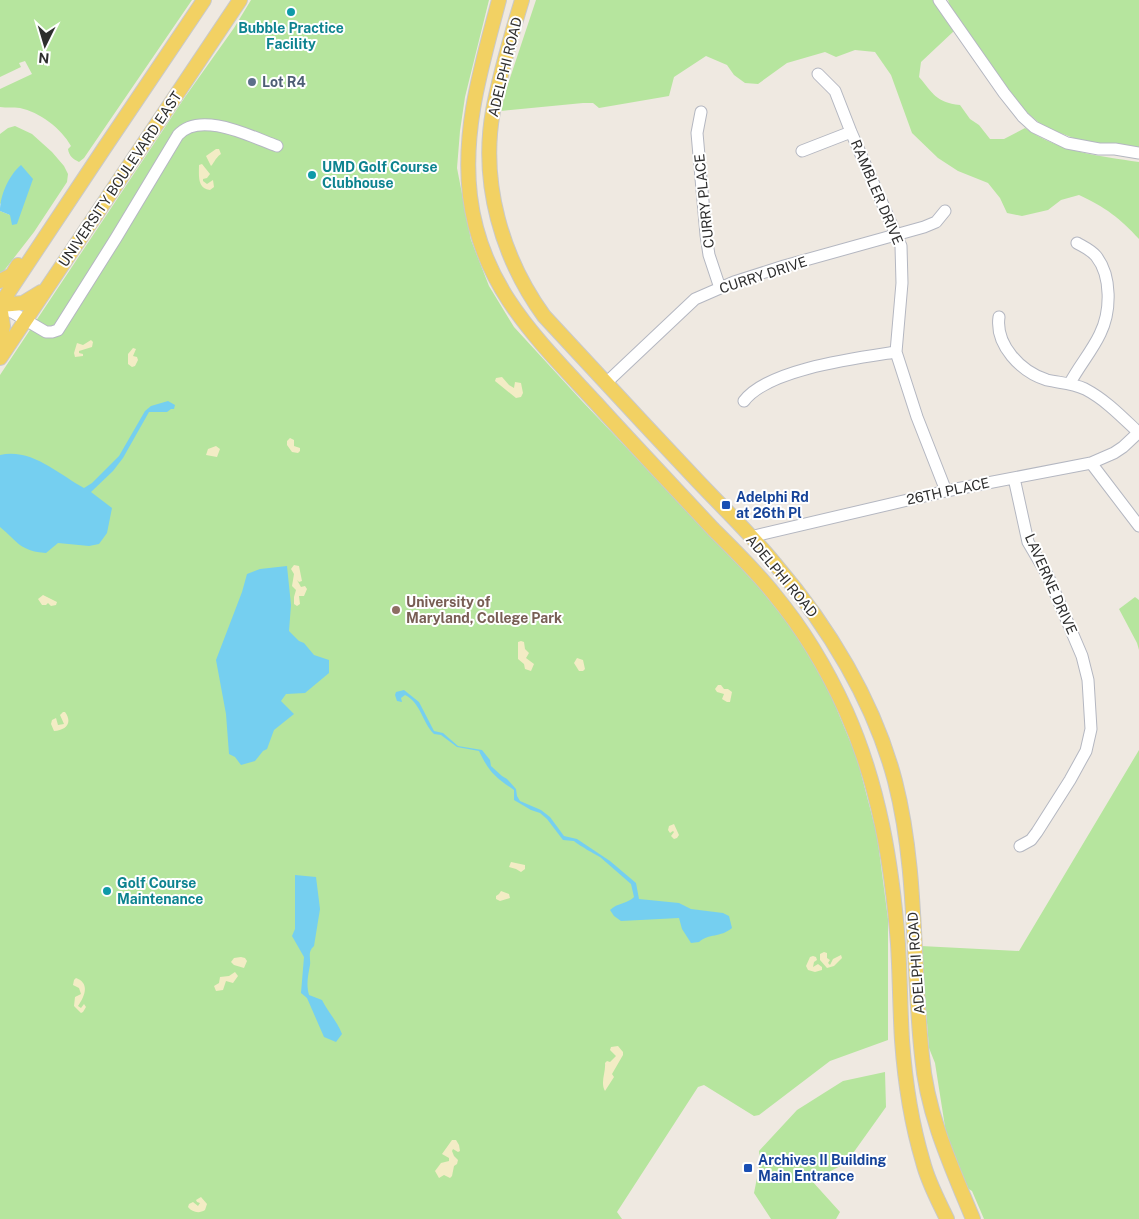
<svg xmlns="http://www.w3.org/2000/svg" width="1139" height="1219" viewBox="0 0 1139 1219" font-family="'Public Sans',sans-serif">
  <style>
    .green { fill: #b6e59e }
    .sand { fill: #f3ecc5 }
    .water { fill: #75cff0 }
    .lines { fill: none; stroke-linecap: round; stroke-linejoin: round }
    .minor-casing { stroke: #b4b7c1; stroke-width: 13 }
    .major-casing { stroke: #c9c9c9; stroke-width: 16 }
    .minor { stroke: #fff; stroke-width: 11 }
    .major { stroke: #f2d163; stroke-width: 14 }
    .culture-dot { fill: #0f9aa8; stroke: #fff; stroke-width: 2 }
    .service-dot { fill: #5c6f8a; stroke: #fff; stroke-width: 2 }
    .transit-dot { fill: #1a4fb4; stroke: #fff; stroke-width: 2 }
    .education-dot { fill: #8d6e63; stroke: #fff; stroke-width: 2 }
    .labels { text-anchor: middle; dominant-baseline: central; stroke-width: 4; stroke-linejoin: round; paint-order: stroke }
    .culture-label { font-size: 14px; font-weight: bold; fill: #0d838f; stroke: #fff; text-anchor: start }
    .street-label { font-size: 14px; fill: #2e2e2e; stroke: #fff }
    .service-label { font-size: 14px; font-weight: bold; fill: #4e5e75; stroke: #fff; text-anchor: start }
    .transit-label { font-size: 14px; font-weight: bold; fill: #164399; stroke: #fff; text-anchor: start }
    .education-label { font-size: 14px; font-weight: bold; fill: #785e54; stroke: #fff; text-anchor: start }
  </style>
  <rect width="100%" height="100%" fill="#efe9e1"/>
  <path class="green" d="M0 0H192L84 158 79 162C73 159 69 156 68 149L71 146C61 128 39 112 20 108 13 107 7 108 0 107V89L32 74 25 61 19 63 21 67 0 77Z
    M251 0H489L465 97 460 131 457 168 471 240 489 286 514 327 581 400 757 585 792 628 828 688 857 758 877 835 888 919V1040L830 1061 759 1115 754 1116 704 1085 698 1087 617 1212 622 1219H0V375L185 97 234 28Z
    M536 0H933L954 31 921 62 919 77C934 94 935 102 960 105L970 119 979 125 990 139H1004L1025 128C1059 152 1099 156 1139 162V239C1120 218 1105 207 1079 195L1061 200 1048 210 1022 216 1007 213 1000 198 988 183 958 171 938 158 912 133 891 75 875 52 855 50 836 57 825 52 787 63 758 84 745 83 734 75 727 65 706 56 674 77 669 96 599 108 593 103H583L501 111 506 90Z
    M948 0H1139V150L1079 140 1044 127 1016 103 950 6Z
    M15 126 32 134 52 152 64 166 68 174 67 182 34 232 3 272 0 274V211L10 215 17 224 0 203V134L8 128Z
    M1135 597 1139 600V650L1137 643 1119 609Z
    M1139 750V1219H984L972 1191 964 1186 946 1133 935 1063 929 1048 921 946 1019 951Z
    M885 1072 886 1107 846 1163 812 1181 840 1212 836 1219H771L754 1193 760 1163 759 1151 797 1110 843 1081Z"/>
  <path class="sand" d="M216 149H219L221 154C215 158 213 165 211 166L206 156Z
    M202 164 210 174 207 178 203 179V181L207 184 213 180 214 187 210 190C197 189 199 175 199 165Z
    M91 340 93 342 92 347 79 351V353L83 354V356L75 357 74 353 77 343 83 345Z
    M133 348 136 349 133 356 137 357 138 360 135 366 132 367 128 364V354Z
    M502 377 509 385 514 388 515 382 521 383 523 393 521 397 516 398 495 381 496 378Z
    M290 438 294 440V446L300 448V451L298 453 292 452 287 445V441Z
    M216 446 220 449 217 457 206 455 208 449Z
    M294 565 299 566 302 581 299 582 297 580 301 587 305 586 307 589 304 596H299L300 604 297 606 294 604V597L296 590 292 586 294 574 291 569Z
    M43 595 57 602 56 605 51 606 48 603 46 605H42L38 599Z
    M521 641 524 642 525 649 529 653 526 658 534 664 531 671 525 669 524 664 518 659V642Z
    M577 658 583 660 585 669 583 671H579L574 663Z
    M718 685H721L724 689H728L732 692 730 702H727L722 699 724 694 717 692 715 689Z
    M63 712H65C73 723 66 730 54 731L51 724 52 720 56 718 58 725 64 724 60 715Z
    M674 824 679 835 677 838 674 839 671 836 674 832 673 831 670 833 668 830 669 826Z
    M511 862 525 865V869L521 872 516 869 509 867Z
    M501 891 509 894 510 898 500 901 496 899V896L499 894Z
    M824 952 827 953V958L830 960 828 963 830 965 833 959 841 955 842 958 834 966 827 968 820 960V954Z
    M813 956 816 957 817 960 814 962 813 967 818 964 822 967V970L815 972 808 970 806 966 810 957Z
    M241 957 245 958 247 961 244 968 234 965 231 962 234 958Z
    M235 972 238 976 233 983 226 981 223 990 216 991 214 986 219 983 220 977 229 976Z
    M76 978C90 983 85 996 78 1006L81 1008 84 1004 86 1007 83 1012 81 1013 74 1006 75 997 81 994 79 988 73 985 74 980Z
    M618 1046 623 1052V1055L612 1074 614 1077 605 1091C600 1082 606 1072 605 1063L607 1061 610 1062 616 1056 610 1050 611 1047Z
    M452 1140H456L459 1145 460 1151 458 1152 453 1149 452 1151 454 1156 458 1160 457 1164 454 1166 452 1176 450 1178 444 1175 439 1178 435 1171 441 1163 449 1161V1158L442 1154Z
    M201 1197 207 1204 205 1210C199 1214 192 1212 188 1207L189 1204 193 1202 198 1206 200 1203 197 1202 196 1200Z"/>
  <path class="water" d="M21 165 33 179 17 224 12 225 10 215 0 211C0 195 9 175 21 165Z
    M168 401 175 405 174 409H171L167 412H149L123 458 113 471 91 492 112 508 107 533 99 544 89 546 58 543 46 553C20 551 18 542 0 527V455C32 448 58 474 84 488L92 483 119 456 145 411 151 406Z
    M287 566 291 605 289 631 299 641 304 643 314 655 329 660V673L305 693 286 694 281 701 294 714 274 730 267 749 263 751 255 761 241 765 235 757 229 754 226 714 216 660 242 592 247 574 260 569Z
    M404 690 419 702 434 731 443 733 458 746 482 750 490 760 491 766 502 776 507 779 516 789 517 796 520 801 541 810 550 817 564 836 577 839 610 861 636 883 639 899 679 903 691 909 723 913 729 916 732 928C720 938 709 933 699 942L691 943 682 929 679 918 621 921 614 916 610 910C617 903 629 903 634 897L631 884 600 857C596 855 577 844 574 841L563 840 547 819 540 813 531 810 514 800V790C495 777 489 772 479 751L457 747 441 735 434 734C422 722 421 703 405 695L401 698 402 702 397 701 395 695 396 692Z
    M295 875 316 877 320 909 314 946C307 952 311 958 310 965 308 976 306 984 309 995L322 1000C328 1012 337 1021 342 1034L336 1042 324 1037 307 998 301 993 304 957 292 936 295 929Z"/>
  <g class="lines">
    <g class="minor-casing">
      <path id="minor" d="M939 0 1004 93 1023 117 1034 127 1067 143 1099 149H1115L1139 153
        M818 74 835 91 851 132 901 246 902 283 896 352 917 417 946 491
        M701 112 697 133 706 235 709 255 720 288
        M802 151 851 132
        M0 305 46 332H52L58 330 116 238 178 135C200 110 252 137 277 146
        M999 317C995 345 1021 372 1047 380 1060 383 1072 383 1085 389 1106 400 1122 417 1139 433
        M606 383 695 299 734 282 784 266 924 227 936 222 945 211
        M1070 383C1079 366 1092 351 1100 334 1111 312 1112 276 1096 256 1091 250 1084 247 1077 243
        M744 401C768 369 857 358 896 352
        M1091 463 1139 526
        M1014 478 1028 542 1048 576 1082 656 1088 680 1091 729 1086 751 1070 780 1037 832 1031 840 1020 846
        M750 537 946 491 1091 463 1114 453 1123 447 1139 432"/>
    </g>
    <g class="major-casing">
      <path id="major" d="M499 0C482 65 462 128 470 196 481 287 537 339 596 403 634 445 674 487 713 529 734 550 756 571 774 594 803 629 827 669 846 711 879 785 892 864 898 944 900 976 900 1008 902 1040 905 1082 911 1122 923 1162 928 1182 938 1200 947 1219
        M522 0C511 36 500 73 493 111 480 183 502 258 544 316 594 370 643 423 693 476 720 505 750 533 775 564 828 626 874 701 895 781 918 871 912 964 922 1056 927 1114 951 1166 973 1219
        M0 281 12 275 18 265
        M0 305 103 150 204 0
        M0 305 23 303 41 292
        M0 305 3 326 0 342
        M0 358 240 0"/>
    </g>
    <use href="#minor" class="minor"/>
    <use href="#major" class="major"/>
  </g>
  <g class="culture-dot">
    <circle cx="291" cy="12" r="5"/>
    <circle cx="312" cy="175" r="5"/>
    <circle cx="107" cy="891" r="5"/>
  </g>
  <circle class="service-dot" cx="252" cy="82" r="5"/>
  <g class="transit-dot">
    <rect x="721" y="500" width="10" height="10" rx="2.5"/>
    <rect x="743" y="1163" width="10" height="10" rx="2.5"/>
  </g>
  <circle class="education-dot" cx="396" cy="610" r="5"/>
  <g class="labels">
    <g class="culture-label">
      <text x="291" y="28" text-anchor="middle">Bubble Practice<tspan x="291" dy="16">Facility</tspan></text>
      <text x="322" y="167">UMD Golf Course<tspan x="322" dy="16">Clubhouse</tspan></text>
      <text x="117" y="883">Golf Course<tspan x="117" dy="16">Maintenance</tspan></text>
    </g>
    <g class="street-label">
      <text transform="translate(505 67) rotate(-76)">ADELPHI ROAD</text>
      <text transform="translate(120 179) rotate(-56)">UNIVERSITY BOULEVARD EAST</text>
      <text transform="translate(877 192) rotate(67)">RAMBLER DRIVE</text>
      <text transform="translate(704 201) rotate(-96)">CURRY PLACE</text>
      <text transform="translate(763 275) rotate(-18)">CURRY DRIVE</text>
      <text transform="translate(948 491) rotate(-12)">26TH PLACE</text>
      <text transform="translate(782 576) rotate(50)">ADELPHI ROAD</text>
      <text transform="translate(1051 584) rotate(66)">LAVERNE DRIVE</text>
      <text transform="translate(916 963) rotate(-94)">ADELPHI ROAD</text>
    </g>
    <g class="service-label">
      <text x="262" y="82">Lot R4</text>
    </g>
    <g class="transit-label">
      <text x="736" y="497">Adelphi Rd<tspan x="736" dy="16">at 26th Pl</tspan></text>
      <text x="758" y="1160">Archives II Building<tspan x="758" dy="16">Main Entrance</tspan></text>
    </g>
    <g class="education-label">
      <text x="406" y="602">University of<tspan x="406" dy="16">Maryland, College Park</tspan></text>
    </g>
  </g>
  <g transform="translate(45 45) rotate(185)" stroke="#ffffff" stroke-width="4" paint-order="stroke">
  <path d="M0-4L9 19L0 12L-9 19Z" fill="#2e2e2e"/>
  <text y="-8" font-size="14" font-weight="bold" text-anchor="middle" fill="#2e2e2e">N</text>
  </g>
</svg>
